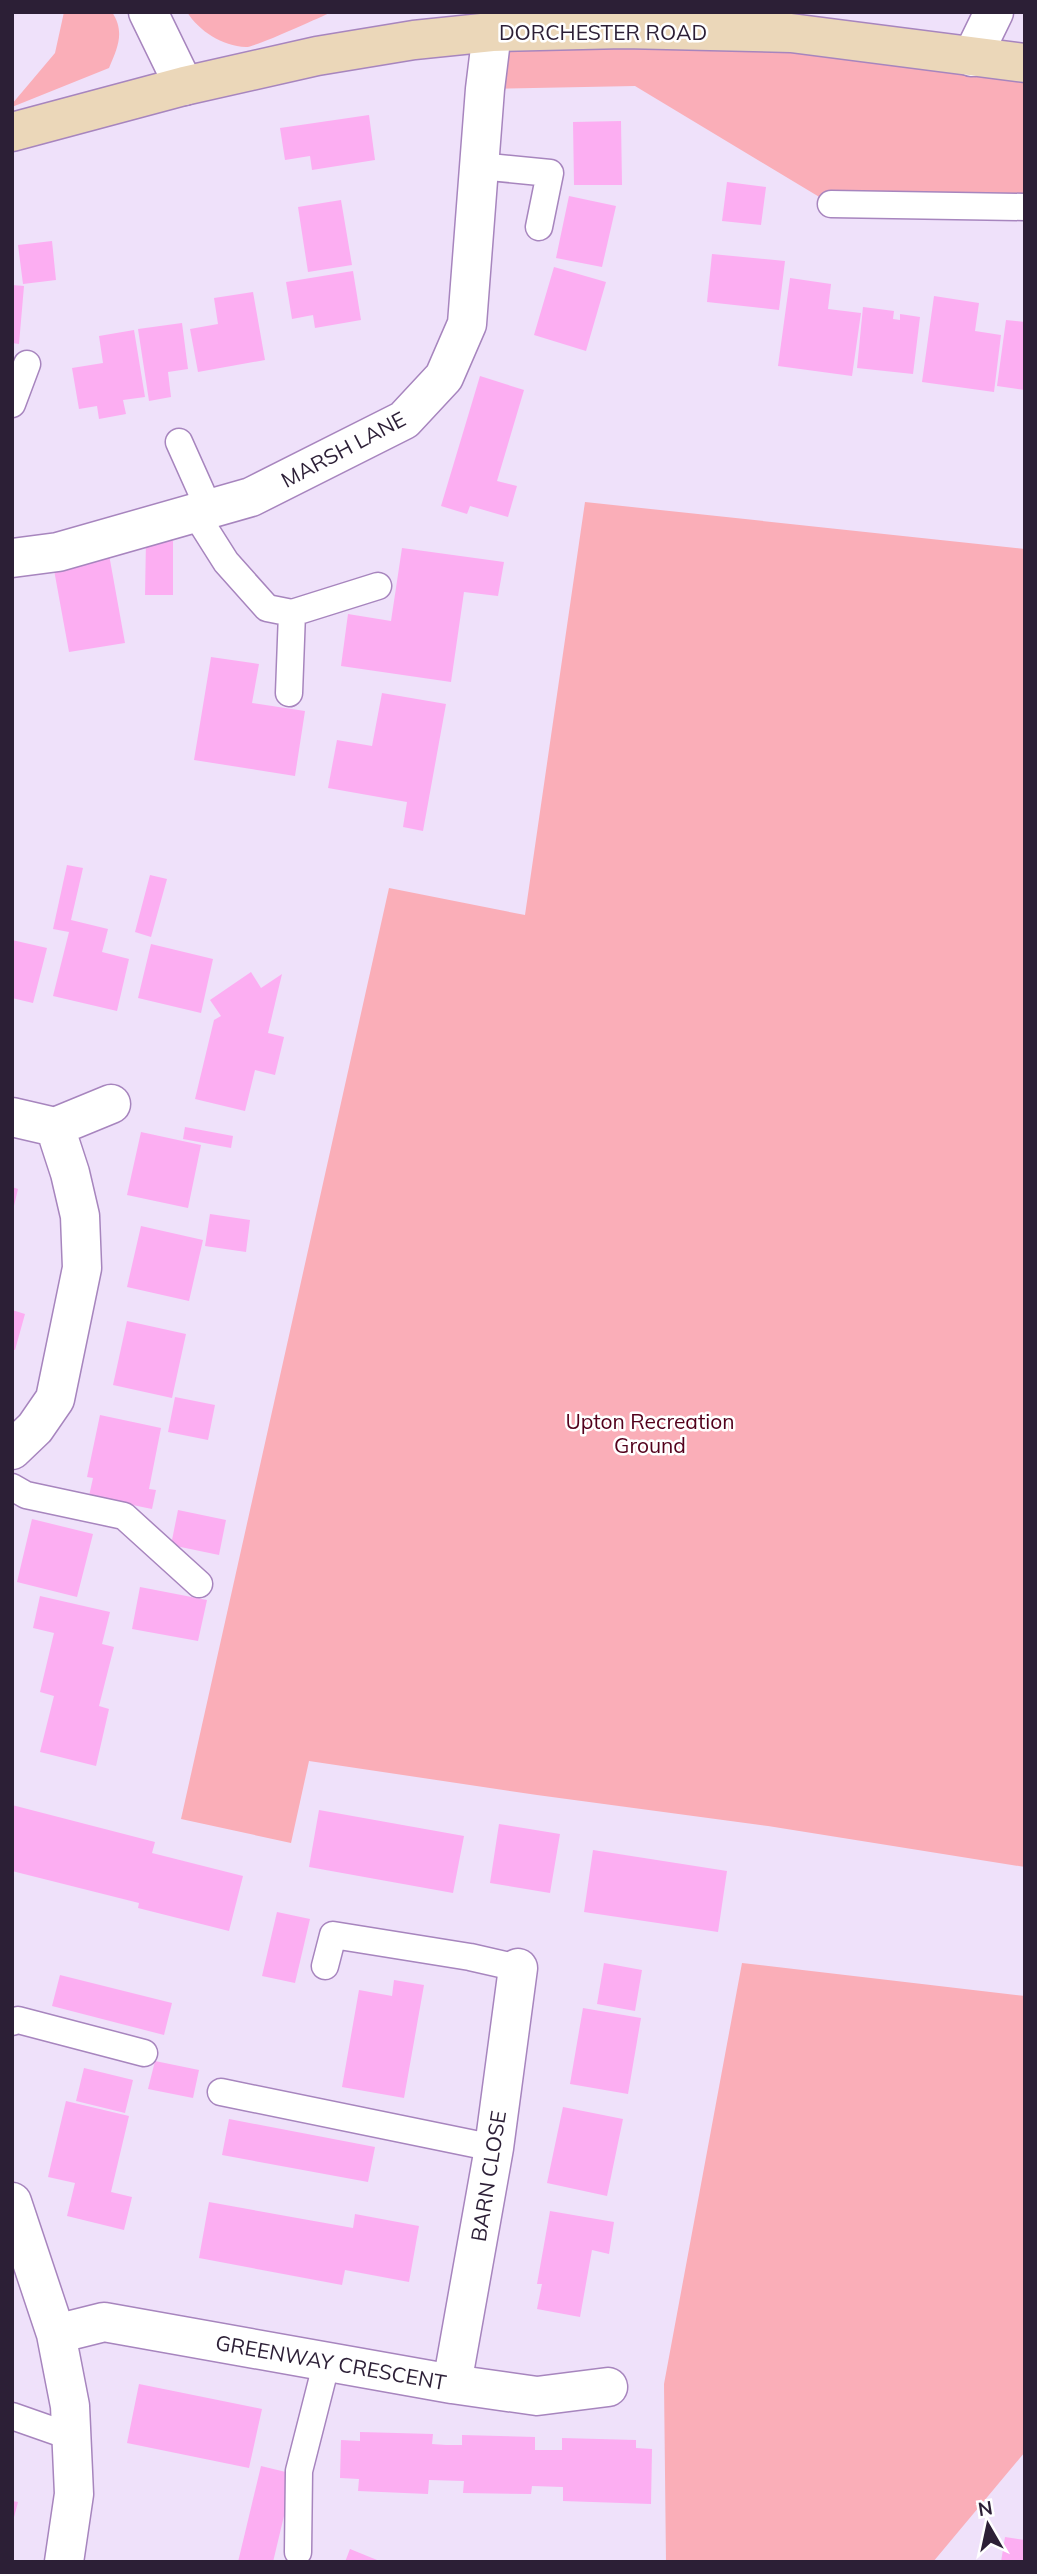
<svg xmlns="http://www.w3.org/2000/svg" width="1037" height="2574" viewBox="0 0 1037 2574" font-family="Mulish,sans-serif">
  <style>
    .green { fill: #faaeb8 }
    .building { fill: #fcaef2 }
    .lines { fill: none; stroke-linecap: round; stroke-linejoin: round }
    .service-casing { stroke: #a785be; stroke-width: 29 }
    .minor-casing { stroke: #a785be; stroke-width: 41 }
    .secondary-casing { stroke: #a785be; stroke-width: 41 }
    .service { stroke: #fff; stroke-width: 26 }
    .minor { stroke: #fff; stroke-width: 38 }
    .secondary { stroke: #ebd7b9; stroke-width: 38 }
    .labels { text-anchor: middle; dominant-baseline: central; stroke-width: 5; stroke-linejoin: round; paint-order: stroke }
    .street-label { font-size: 21px; fill: #2c1f36; stroke: #fff }
    .park-label { font-size: 21px; fill: #53011c; stroke: #fff }
  </style>
  <rect width="100%" height="100%" fill="#efe1fa"/>
  <path class="green" d="M64 12H112C125 32 118 47 109 68L12 107V104L55 53Z
    M187 12H332C318 18 256 47 246 47 222 46 199 31 187 12Z
    M492 32 1025 63V207L831 204 635 86 485 89Z
    M585 502 1025 549V1867L768 1826 537 1795 309 1761 291 1843 181 1819 389 888 525 915Z
    M742 1963 1025 1996V2452L933 2562H666L664 2384Z"/>
  <path class="building" d="M369 115 375 160 312 170 310 156 285 160 280 128Z
    M621 121 622 185H574L573 122Z
    M727 182 766 187 761 225 722 221Z
    M569 196 616 206 602 267 556 258Z
    M341 200 352 265 308 272 298 207Z
    M52 241 56 280 23 284 18 245Z
    M712 254 785 261 779 310 707 302Z
    M554 267 606 282 586 351 534 335Z
    M353 271 361 320 315 328 313 315 292 319 286 282Z
    M790 278 831 284 828 309 861 313 852 376 778 366Z
    M12 285 24 286 19 344 12 343Z
    M253 292 265 360 198 372 190 329 218 324 214 298Z
    M934 296 979 303 975 331 1001 335 994 392 922 382Z
    M863 307 894 311 893 319 900 320V314L920 317 913 374 857 368Z
    M1006 320 1025 322V390L997 386Z
    M182 323 188 369 168 372 171 397 149 401 138 329Z
    M134 330 145 397 123 400 126 414 99 419 97 406 79 409 72 368 103 363 99 336Z
    M480 376 524 390 497 481 517 486 508 517 470 506 467 514 441 506Z
    M146 540 173 541V595H145Z
    M402 548 504 562 498 596 464 592 451 682 341 666 348 614 391 621Z
    M108 549 125 643 69 652 52 559Z
    M211 657 259 664 252 703 305 711 295 776 194 760Z
    M382 693 446 704 423 831 403 827 407 802 328 788 337 740 372 746Z
    M67 865 83 868 71 920 108 929 102 952 129 959 117 1011 53 996 69 932 53 929Z
    M150 875 167 879 151 937 135 932Z
    M12 940 47 948 33 1003 12 998Z
    M151 944 213 959 201 1013 138 998Z
    M251 972 261 988 282 974 268 1033 284 1037 275 1075 255 1070 245 1111 195 1099 214 1020 221 1016 210 1000Z
    M185 1127 233 1136 231 1148 183 1139Z
    M141 1132 201 1145 188 1208 127 1195Z
    M12 1187 18 1189 13 1210 12 1209Z
    M210 1214 250 1220 246 1252 205 1246Z
    M141 1226 203 1240 189 1301 127 1287Z
    M12 1310 25 1314 15 1350 12 1349Z
    M127 1321 186 1334 172 1398 113 1385Z
    M175 1397 215 1405 208 1440 168 1432Z
    M100 1415 161 1428 149 1489 156 1490 152 1509 89 1496 93 1478 87 1477Z
    M178 1510 226 1520 219 1555 171 1545Z
    M32 1519 93 1534 77 1597 17 1582Z
    M140 1587 207 1600 198 1641 132 1629Z
    M40 1596 110 1612 102 1644 114 1647 99 1706 109 1709 96 1766 40 1752 54 1696 40 1692 54 1633 33 1628Z
    M12 1805 155 1842 152 1853 243 1876 229 1931 138 1908 139 1903 12 1871Z
    M319 1810 464 1836 453 1893 309 1867Z
    M499 1824 560 1834 550 1893 490 1883Z
    M593 1850 727 1871 718 1932 584 1912Z
    M277 1912 310 1919 295 1983 262 1976Z
    M604 1963 642 1970 635 2011 597 2004Z
    M60 1975 172 2003 164 2035 52 2006Z
    M394 1980 424 1985 404 2098 342 2087 359 1990 392 1996Z
    M583 2008 641 2018 628 2094 570 2084Z
    M155 2061 199 2070 193 2098 148 2089Z
    M84 2068 133 2080 125 2113 76 2101Z
    M66 2101 129 2116 111 2192 132 2197 124 2230 67 2216 75 2183 48 2177Z
    M563 2107 623 2119 607 2196 547 2183Z
    M229 2119 375 2147 368 2182 222 2155Z
    M209 2202 353 2228 355 2214 419 2226 409 2282 345 2270 342 2285 199 2258Z
    M550 2211 614 2222 609 2254 592 2250 580 2317 537 2309 542 2284H537Z
    M139 2384 262 2409 249 2468 127 2443Z
    M360 2432 433 2434 432 2444 446 2445H462V2435L535 2437V2450H562V2438L636 2440V2448L652 2449 651 2504 563 2501V2487L532 2486 531 2494 463 2493 464 2481 429 2480 428 2494 358 2491 359 2479 340 2478 341 2440 360 2441Z
    M261 2466 294 2474 273 2562H238Z
    M12 2501 18 2502 13 2521H12Z
    M1005 2537 1025 2540V2562H1001Z
    M350 2549 382 2562H345Z"/>
  <g class="lines">
    <g class="service-casing">
      <path id="service" d="M479 166 550 173 539 227
        M831 204 1025 207
        M12 404 27 364
        M179 442 209 509
        M195 513 226 562 267 608 292 613
        M289 693 292 613 378 586
        M12 1487 26 1495 124 1516 199 1584
        M325 1966 333 1935 470 1957 518 1968
        M12 2022 18 2020 144 2053
        M221 2092 494 2148
        M12 2416 72 2437
        M298 2552 299 2471 327 2361"/>
    </g>
    <g class="minor-casing">
      <path id="minor" d="M148 12 184 86
        M972 57 994 12
        M12 558 58 552 251 497 404 420 444 377 467 324 485 89 492 32
        M12 1117 55 1127 111 1104
        M12 1450 35 1428 55 1399 82 1268 80 1216 70 1173 55 1127
        M12 2202 56 2334 70 2406 74 2494 64 2562
        M56 2334 104 2322 452 2384 537 2396 608 2387
        M452 2384 494 2148 518 1968"/>
    </g>
    <g class="secondary-casing">
      <path id="secondary" d="M12 132 184 86 317 56 414 40 492 32 624 29 791 33 1025 63"/>
    </g>
    <use href="#service" class="service"/>
    <use href="#minor" class="minor"/>
    <use href="#secondary" class="secondary"/>
  </g>
  <g class="labels">
    <g class="street-label">
      <text x="603" y="32">DORCHESTER ROAD</text>
      <text transform="translate(343 449) rotate(-28)">MARSH LANE</text>
      <text transform="translate(488 2176) rotate(-81)">BARN CLOSE</text>
      <text transform="translate(331 2362) rotate(10)">GREENWAY CRESCENT</text>
    </g>
    <g class="park-label">
      <text x="650" y="1421">Upton Recreation<tspan x="650" dy="24">Ground</tspan></text>
    </g>
  </g>
  <rect width="1037" height="2574" fill="none" stroke="#2c1f36" stroke-width="28"/>
  <g transform="translate(988 2525) rotate(351)" stroke="#ffffff" stroke-width="5" paint-order="stroke">
  <path d="M0-5L12 26L0 18L-12 26Z" fill="#2c1f36"/>
  <text y="-10" font-size="19" font-weight="bold" text-anchor="middle" fill="#2c1f36">N</text>
  </g>
</svg>
